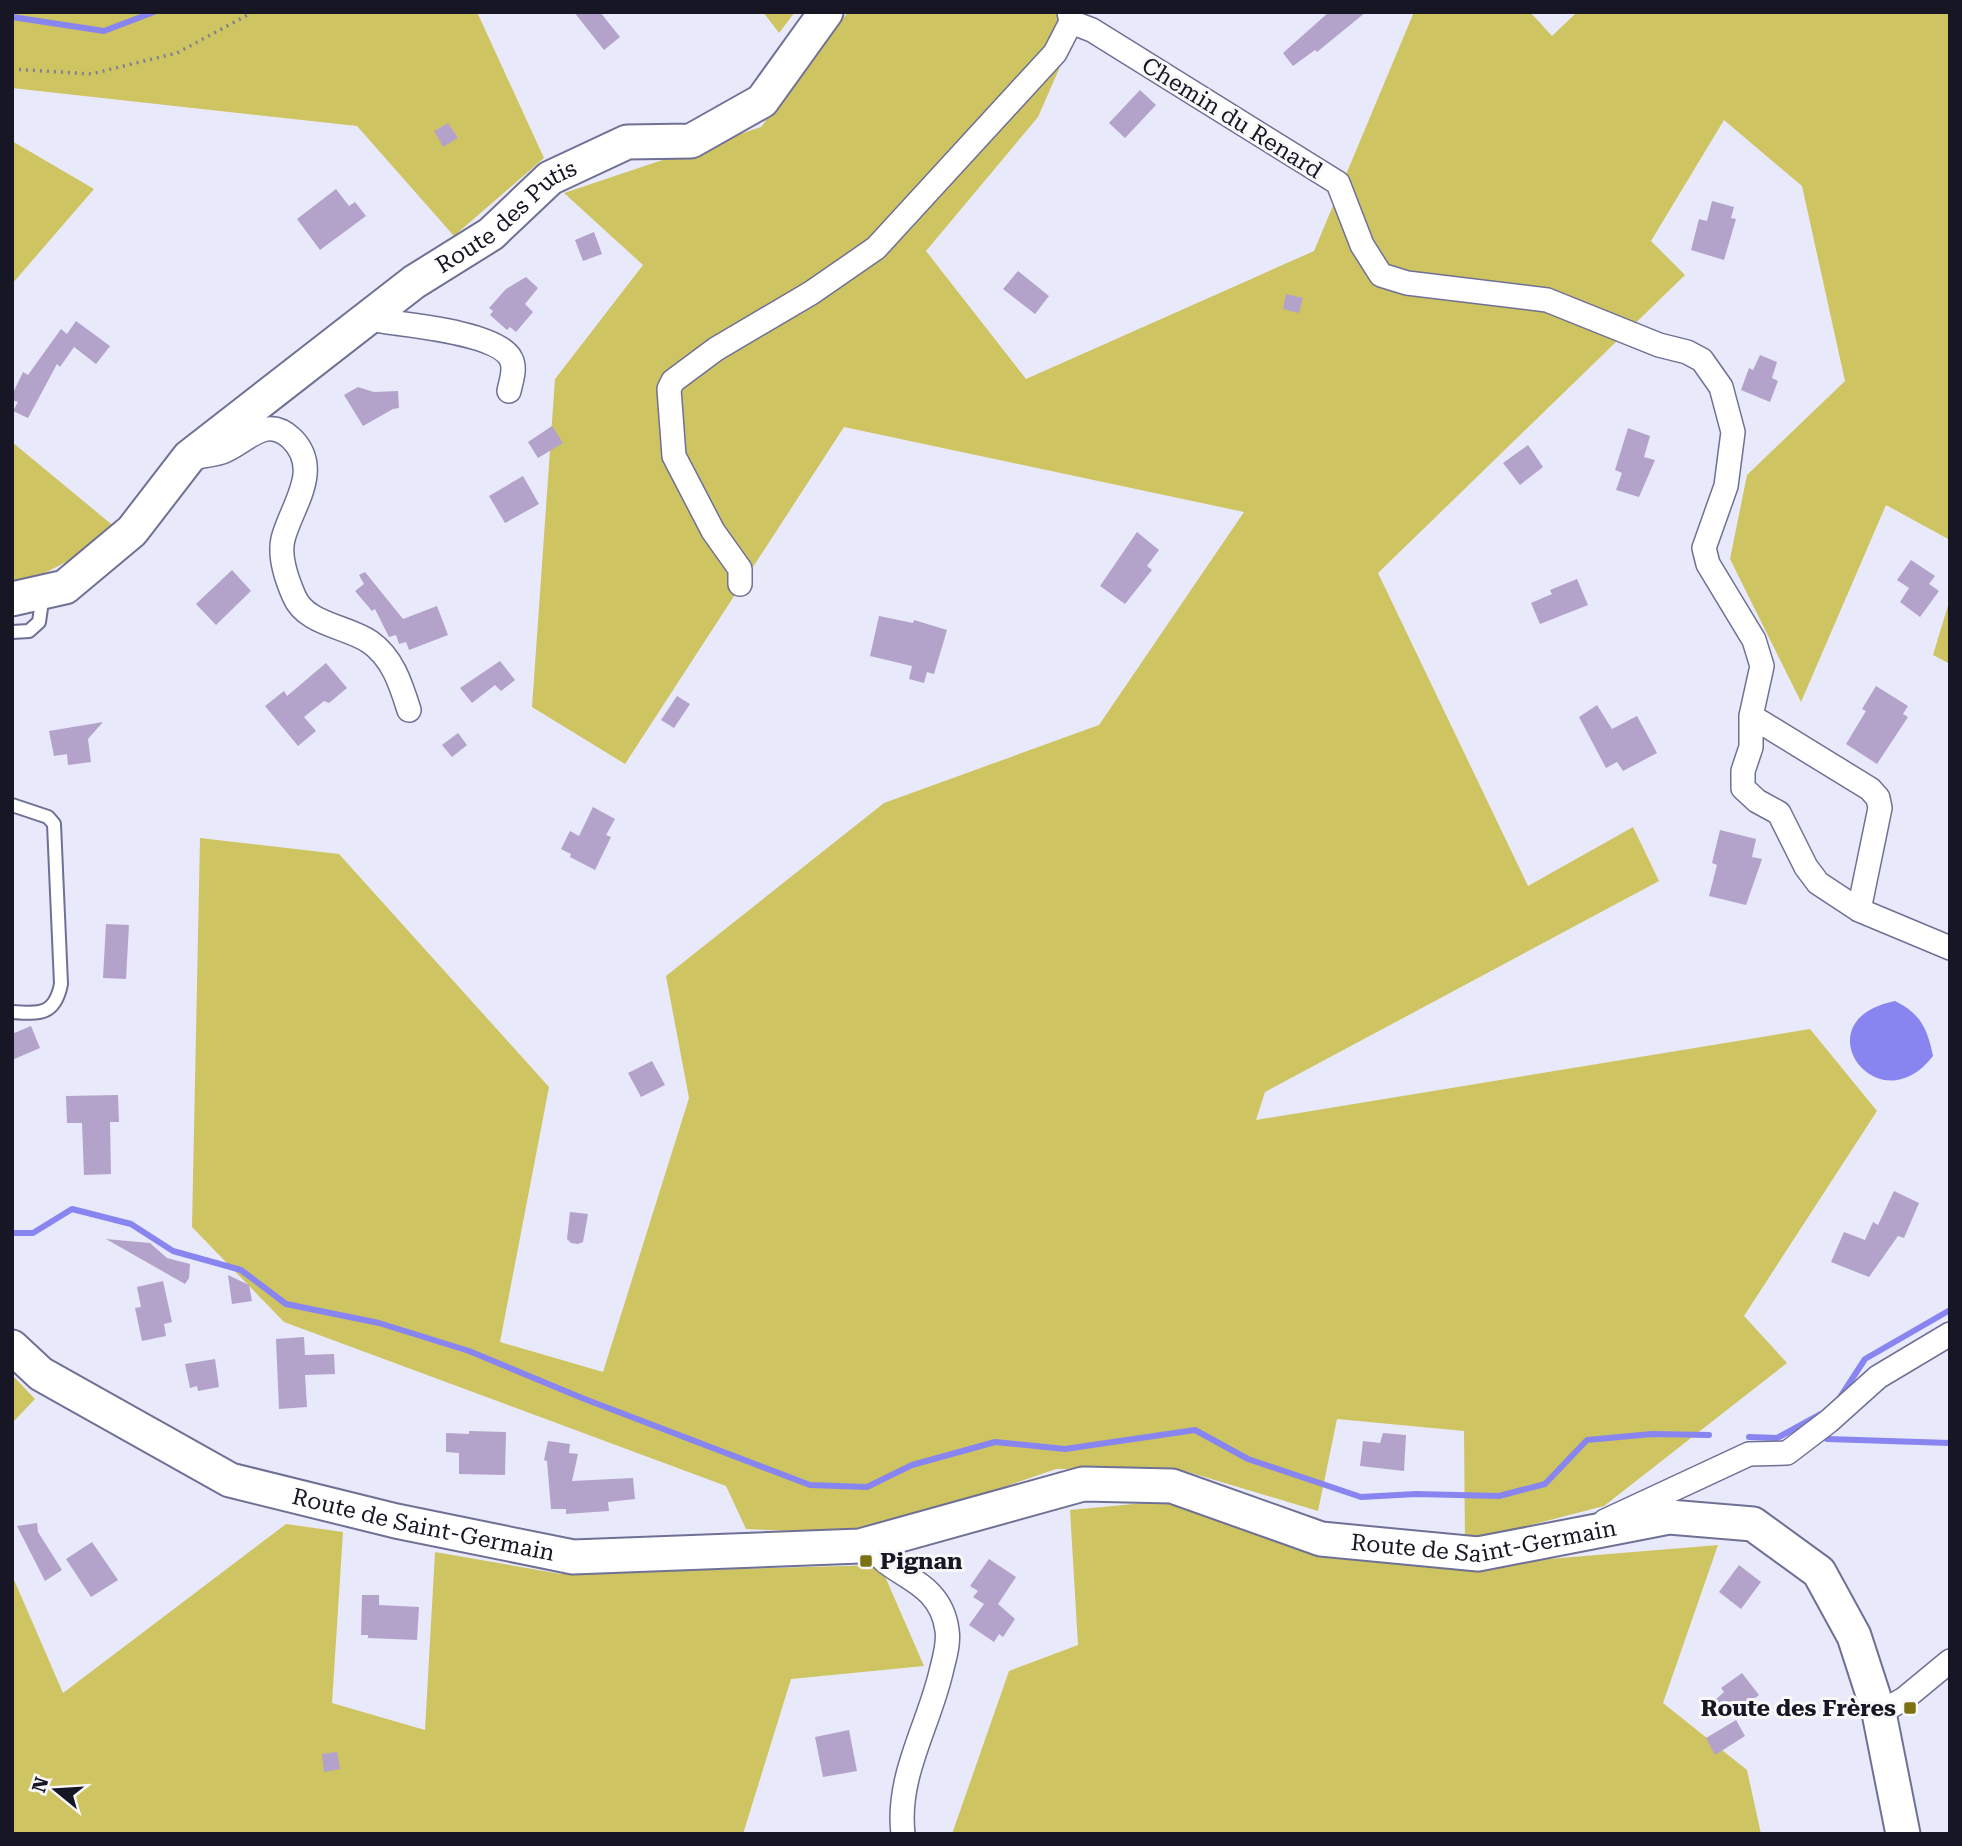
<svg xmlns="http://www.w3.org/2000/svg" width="1962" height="1846" viewBox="0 0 1962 1846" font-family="'Roboto Serif',serif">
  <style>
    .green { fill: #cfc462 }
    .water { fill: #8885f0 }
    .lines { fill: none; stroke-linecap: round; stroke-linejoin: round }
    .stream { stroke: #8885f0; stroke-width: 6 }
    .building { fill: #b3a3ca }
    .lane-casing { stroke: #6f7095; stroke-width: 16 }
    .street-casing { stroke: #6f7095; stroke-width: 26 }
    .secondary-casing { stroke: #6f7095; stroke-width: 37 }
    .path { stroke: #818191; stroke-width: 3.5; stroke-dasharray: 2 5; stroke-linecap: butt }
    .lane { stroke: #fff; stroke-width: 12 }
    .street { stroke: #fff; stroke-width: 23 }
    .secondary { stroke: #fff; stroke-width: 33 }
    .poi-dot { fill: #7c7214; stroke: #f8f8f8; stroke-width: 2.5 }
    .labels { text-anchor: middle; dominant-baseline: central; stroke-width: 6; stroke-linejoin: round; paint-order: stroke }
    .street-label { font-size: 23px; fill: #161625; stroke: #f8f8f8 }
    .poi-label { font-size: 23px; font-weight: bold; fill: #161625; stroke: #f8f8f8; text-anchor: start }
  </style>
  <rect width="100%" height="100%" fill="#e8e9fa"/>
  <path class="green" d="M12 12H477L544 158 454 236 357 126 12 88Z
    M763 12H795L779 33Z
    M848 12H1084L1038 117 926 251 1026 379 1314 251 1414 12H1530L1552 36 1577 12H1950V540L1886 505 1801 702 1730 559 1747 475 1845 381 1802 186 1724 120 1651 241 1685 275 1378 573 1528 886 1633 827 1659 881 1265 1092 1256 1120 1810 1029 1877 1111 1744 1316 1787 1363 1604 1506 1465 1542 1464 1431 1337 1419 1318 1511 1175 1468 1056 1469 866 1534 746 1529 726 1486 284 1322 192 1227 200 838 339 854 549 1087 500 1342 603 1372 689 1098 666 976 884 803 1099 725 1244 512 844 427 625 764 532 707 555 379 643 265 564 193 761 127Z
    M12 141 94 189 12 284Z
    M12 442 122 533 39 576 12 580Z
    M1950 599V664L1933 655Z
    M12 1375 35 1399 12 1423Z
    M1165 1501 1327 1557 1500 1563 1718 1545 1663 1703 1747 1770 1761 1834H952L1009 1671 1078 1645 1070 1510Z
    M286 1524 343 1532 332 1703 425 1730 435 1552 561 1574 880 1565 924 1666 791 1679 743 1834H12V1575L63 1693Z"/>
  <path class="water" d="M1895 1001C1921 1014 1927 1028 1933 1056 1878 1128 1799 1020 1895 1001Z"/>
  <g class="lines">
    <path class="stream" d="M12 17 104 31 154 12
      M12 1233H33L72 1209 131 1224 173 1251 241 1270 286 1304 379 1323 469 1351 582 1398 810 1485 867 1487 912 1465 995 1442 1065 1449 1195 1430 1248 1459 1361 1497 1416 1494 1499 1496 1545 1484 1587 1440 1652 1434 1709 1435
      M1839 1399 1865 1359 1950 1310
      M1749 1437 1777 1438 1821 1414
      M1827 1439 1950 1443"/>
  </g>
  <path class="building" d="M574 12H600L620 37 604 50Z
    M1329 12H1366L1317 52 1315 50 1293 66 1283 53Z
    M1140 90 1156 105 1125 138 1109 123Z
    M448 123 458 138 443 147 434 131Z
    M336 189 349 206 355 202 366 216 320 250 297 219Z
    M1712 201 1734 207 1731 218 1736 219 1724 260 1691 250 1699 219 1707 221Z
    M594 232 602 254 583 261 575 240Z
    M1018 271 1049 296 1035 314 1003 289Z
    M526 277 538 288 525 304 533 312 516 332 510 327 507 330 490 315 493 311 489 308 506 289Z
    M1286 294 1303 298 1299 313 1283 309Z
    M76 321 110 346 96 364 74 347 60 367 57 364 28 418 13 411 18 402 12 400V395L23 372 28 375 61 329 67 334Z
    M1760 355 1777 362 1772 378 1778 381 1770 402 1741 390 1749 368 1753 370Z
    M358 387 374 392 398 391 399 408 393 409 363 426 344 395Z
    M552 426 563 443 538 458 528 442Z
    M1628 428 1650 436 1644 457 1655 460 1639 497 1616 490 1622 473 1615 470Z
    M1528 445 1543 467 1520 485 1503 463Z
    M523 476 539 504 505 523 489 496Z
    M1137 532 1159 550 1147 566 1152 570 1125 604 1100 586Z
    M1911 560 1935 576 1929 584 1939 591 1920 617 1900 602 1909 588 1897 580Z
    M232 570 251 591 216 625 196 604Z
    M365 572 403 619 437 606 448 635 409 650 406 642 399 644 396 635 389 637 375 609 372 611 355 591 364 584 359 575Z
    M1577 579 1588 605 1540 624 1531 603 1552 594 1550 590Z
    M879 616 913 623 914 620 947 630 934 674 927 672 924 683 909 679 912 666 870 656Z
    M500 661 515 680 501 691 495 685 472 703 460 688Z
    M326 663 347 688 329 703 324 701 304 717 316 731 298 746 265 706 284 691 287 696Z
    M1876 686 1908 706 1903 714 1908 717 1877 764 1846 744 1866 711 1862 709Z
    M677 696 690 704 674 728 661 720Z
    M1597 705 1612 729 1637 716 1657 753 1623 771 1617 762 1606 768 1579 717Z
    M103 722 88 739 91 762 68 765 67 754 54 756 49 731Z
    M458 733 467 745 452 757 442 745Z
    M593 807 615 819 606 835 611 837 595 870 570 857 571 854 561 849 570 831 579 836Z
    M1720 830 1756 839 1752 857 1762 859 1746 905 1709 896 1717 865 1712 863Z
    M106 924 129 925 126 979 103 978Z
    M31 1026 40 1048 12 1060V1034Z
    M652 1061 665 1085 641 1097 628 1073Z
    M118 1095 119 1122H110L111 1174 84 1175 82 1123H67L66 1096Z
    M1894 1191 1919 1203 1904 1238 1898 1236 1869 1277 1831 1262 1844 1232 1865 1240 1873 1222 1878 1225Z
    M570 1212 588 1214 583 1242 578 1244 571 1243 567 1239Z
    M106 1239 150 1243 167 1258 190 1264 189 1278 185 1284Z
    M228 1275 249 1285 252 1301 232 1304Z
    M163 1281 172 1322 164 1324 166 1336 142 1341 135 1308 141 1307 137 1287Z
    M304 1337 305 1355 334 1354 335 1374 305 1375 307 1407 279 1409 276 1339Z
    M215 1359 219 1387 198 1391 197 1386 190 1388 185 1364Z
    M469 1431 506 1432 505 1475 459 1474V1453L446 1452V1433L469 1434Z
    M1383 1433 1406 1435 1404 1471 1360 1466 1363 1441 1380 1443Z
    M548 1441 570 1444 569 1453 578 1454 572 1481 633 1478 635 1499 608 1502 609 1511 566 1514V1509H551L547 1461 544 1460Z
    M37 1523 38 1532 62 1570 45 1581 17 1526Z
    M92 1542 118 1580 91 1597 66 1559Z
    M989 1559 1016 1577 998 1604 1015 1619 1003 1637 999 1634 994 1642 969 1625 984 1604 973 1597 978 1591 970 1586Z
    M1739 1565 1761 1582 1741 1609 1719 1592Z
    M362 1595H379V1605L419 1607 417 1640 368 1638V1635H361Z
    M1742 1673 1759 1695 1729 1718 1715 1700 1724 1692 1721 1688Z
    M1736 1720 1745 1736 1715 1755 1706 1738Z
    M849 1730 857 1771 823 1777 815 1737Z
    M337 1752 340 1769 324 1772 322 1754Z"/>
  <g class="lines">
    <g class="lane-casing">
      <path id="lane" d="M12 632 29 631 39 622 43 594
        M12 805 48 817 54 824 61 984C55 1015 40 1014 12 1012"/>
    </g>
    <g class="street-casing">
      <path id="street" d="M1069 12 1071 22 1092 30 1338 183 1362 245 1381 275 1407 283 1547 300 1659 345 1687 352 1702 360 1721 387 1733 432 1726 486 1704 548 1708 564 1754 640 1762 666 1751 716V747L1743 771V788L1757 801 1779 813 1806 867 1818 883 1859 910 1950 948
        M366 319C396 324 498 331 511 359 516 369 511 381 509 391
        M195 457C204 456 213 455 222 452 246 443 266 413 292 439 323 470 291 507 283 539 279 556 287 580 294 596 306 625 347 626 370 642 393 658 401 685 409 710
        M740 584V569L713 531 674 456 669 389 673 381 716 349 811 293 876 248 1055 53 1071 22
        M1751 716 1870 789 1878 798 1880 808 1859 910
        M1605 1521 1749 1454 1787 1453 1829 1421 1878 1377 1950 1334
        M873 1544C882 1576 940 1575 947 1630 949 1643 945 1656 942 1668 930 1724 896 1775 903 1834
        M1879 1713 1904 1699 1950 1661"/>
    </g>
    <g class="secondary-casing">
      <g id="secondary">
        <path id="s1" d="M12 599 65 587 132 531 189 457 414 282 491 234 550 178 627 142 691 141 762 101 826 12"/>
        <path id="s2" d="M12 1347 41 1374 230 1480 396 1521 573 1557 860 1546 1083 1484 1172 1486 1321 1539 1478 1554 1669 1517 1753 1524 1819 1572 1854 1636 1879 1713 1903 1834"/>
      </g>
    </g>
    <path class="path" d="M12 69 91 74 177 53 253 12"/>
    <use href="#lane" class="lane"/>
    <use href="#street" class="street"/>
    <use href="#secondary" class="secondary"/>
  </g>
  <g class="poi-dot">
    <rect x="859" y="1554" width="14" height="14" rx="3.5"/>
    <rect x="1903" y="1701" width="14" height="14" rx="3.5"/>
  </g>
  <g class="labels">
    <g class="street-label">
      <text transform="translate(1232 118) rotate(32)">Chemin du Renard</text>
      <text stroke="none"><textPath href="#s1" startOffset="634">Route des Putis</textPath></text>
      <text stroke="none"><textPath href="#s2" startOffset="455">Route de Saint-Germain</textPath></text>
      <text stroke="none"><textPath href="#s2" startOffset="1538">Route de Saint-Germain</textPath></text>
    </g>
    <g class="poi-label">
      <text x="880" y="1561">Pignan</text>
      <text x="1896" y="1708" text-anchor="end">Route des Frères</text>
    </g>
  </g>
  <rect width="1962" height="1846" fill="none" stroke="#161625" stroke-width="28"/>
  <g transform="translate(56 1790) rotate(288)" stroke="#f8f8f8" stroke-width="5" paint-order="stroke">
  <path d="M0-5L12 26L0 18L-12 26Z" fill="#161625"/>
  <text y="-10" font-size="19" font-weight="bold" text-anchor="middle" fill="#161625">N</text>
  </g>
</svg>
